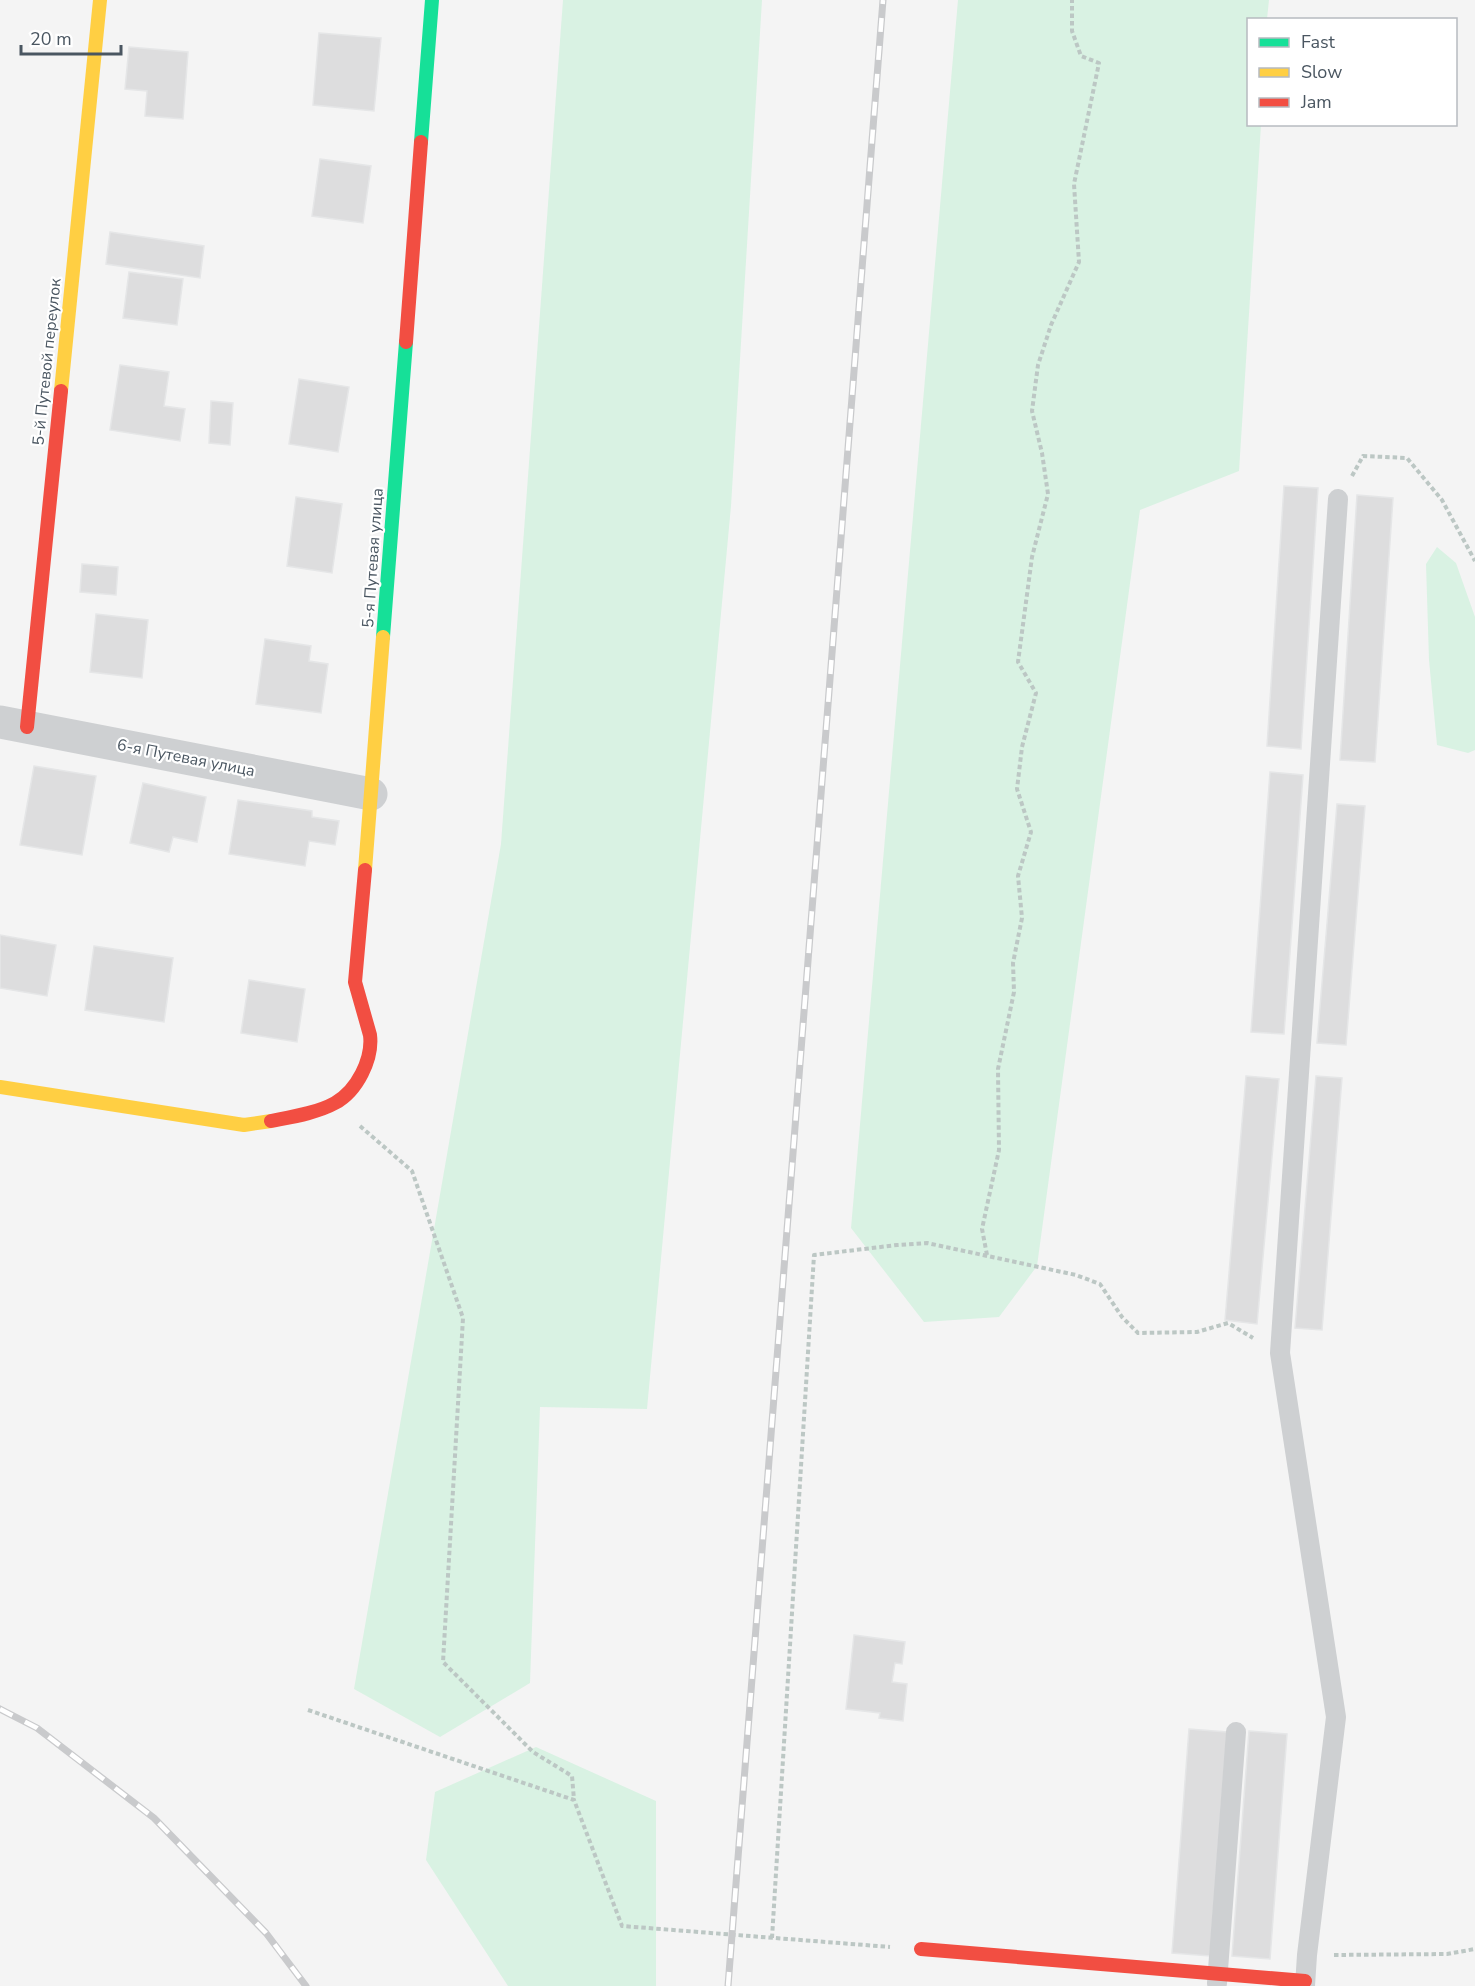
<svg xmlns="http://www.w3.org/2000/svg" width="1475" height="1986" viewBox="0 0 1475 1986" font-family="'Nunito Sans',sans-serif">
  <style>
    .green { fill: #d9f2e3 }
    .building { fill: #ddddde; stroke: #e5e6e7; stroke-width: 1.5 }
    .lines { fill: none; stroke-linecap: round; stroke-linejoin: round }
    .path { stroke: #bcc7c4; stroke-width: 4; stroke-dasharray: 4.5 3; stroke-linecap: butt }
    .lane { stroke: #ced0d2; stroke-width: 20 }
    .street { stroke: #ced0d2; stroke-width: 33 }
    .fast { stroke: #16e098; stroke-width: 14 }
    .slow { stroke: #ffcf43; stroke-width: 14 }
    .jam { stroke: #f24e42; stroke-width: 14 }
    .rail-casing { stroke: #c9cacc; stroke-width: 7 }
    .rail { stroke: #fff; stroke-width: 4.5; stroke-dasharray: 14; stroke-linecap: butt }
    .labels { text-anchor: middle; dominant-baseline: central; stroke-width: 4.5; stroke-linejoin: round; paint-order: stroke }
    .street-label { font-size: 16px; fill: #4a5661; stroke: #fff }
  </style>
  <rect width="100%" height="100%" fill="#f4f4f4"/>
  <path class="green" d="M563 0H762L731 506 647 1409 540 1407 530 1683 440 1737 354 1689 501 844Z
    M958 0H1269L1267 19 1248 20V124L1261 125 1239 471 1140 510 1037 1266 999 1317 924 1322 851 1228Z
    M1437 547 1456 563 1475 617V750L1468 753 1437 745 1429 660 1426 564Z
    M536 1747 656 1801V1986H508L426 1860 435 1792Z"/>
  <path class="building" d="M319 33 381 38 374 111 313 105Z
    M129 47 188 52 183 119 145 116 147 91 125 89Z
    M320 159 371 166 363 223 312 216Z
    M110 232 204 246 200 278 106 264Z
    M129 272 183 279 177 325 123 318Z
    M120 365 169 372 164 406 185 409 180 441 110 430Z
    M299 379 349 387 338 452 289 444Z
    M211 401 233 403 230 445 209 443Z
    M1284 486 1318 488 1301 749 1267 746Z
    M1357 495 1393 498 1375 762 1340 760Z
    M296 497 342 504 332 573 287 566Z
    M82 564 118 567 116 595 80 592Z
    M96 614 148 620 142 678 90 672Z
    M265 639 311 646 309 661 328 664 321 713 256 704Z
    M34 766 96 776 82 855 20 845Z
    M1270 772 1303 775 1284 1034 1251 1032Z
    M143 783 206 797 197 842 173 837 169 852 130 843Z
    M238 800 312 811V817L339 821 335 845 309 841 305 866 229 854Z
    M1337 804 1365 806 1346 1045 1317 1043Z
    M0 935 56 945 47 996 0 988Z
    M94 946 173 958 164 1022 85 1010Z
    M249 980 305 989 297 1042 241 1033Z
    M1246 1076 1279 1079 1257 1324 1225 1320Z
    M1316 1076 1342 1078 1322 1330 1295 1328Z
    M854 1635 905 1642 902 1664 895 1663 892 1682 907 1684 903 1721 879 1718 880 1713 846 1709Z
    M1189 1729 1227 1732 1210 1956 1172 1953Z
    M1249 1731 1287 1734 1270 1959 1232 1956Z"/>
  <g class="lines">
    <path class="path" d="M1352 476 1363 456 1407 458 1442 500 1475 561
      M360 1126 412 1171 463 1318 443 1662 533 1752 572 1776 574 1800
      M987 1255 982 1229 999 1150 998 1069 1014 992 1013 963 1022 918 1018 876 1031 832 1017 789 1022 747 1036 693 1018 662 1032 557 1048 494 1042 453 1032 411 1038 365 1051 325 1079 262 1074 184 1099 63 1081 56 1072 31V0
      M308 1710 574 1800 622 1926 890 1947
      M772 1938 814 1255 897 1245 927 1243 1076 1275 1100 1284 1122 1317 1138 1333 1197 1332 1228 1323 1253 1338
      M1334 1955 1447 1954 1475 1949"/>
    <path class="lane" d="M1217 1983 1236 1732
      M1305 1986 1307 1955 1336 1717 1280 1353 1338 499"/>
    <path class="street" d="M0 722 371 794"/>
    <path class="fast" d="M421 142 432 0
      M383 637 406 342"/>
    <path class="slow" d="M61 391 100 0
      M365 870 383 637
      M0 1087 244 1125 271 1121"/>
    <path class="jam" d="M406 342 421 142
      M27 727 61 391
      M271 1121C291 1117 317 1113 335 1103 357 1091 373 1059 370 1035L355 982 365 870
      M921 1949 1305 1981"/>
    <g class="rail-casing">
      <path id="rail" d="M0 1709 37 1728 154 1818 266 1933 306 1986
        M728 1986 883 0"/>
    </g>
    <use href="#rail" class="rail"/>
  </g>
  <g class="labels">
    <g class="street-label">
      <text transform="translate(47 362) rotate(-84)">5-й Путевой переулок</text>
      <text transform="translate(373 558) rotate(-86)">5-я Путевая улица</text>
      <text transform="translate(186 758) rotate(11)">6-я Путевая улица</text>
    </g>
  </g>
  <rect x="1247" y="18" width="210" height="108" fill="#ffffff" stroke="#b7bbc0" stroke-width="1.5"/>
  <rect x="1259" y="38" width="30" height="9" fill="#16e098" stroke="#b7bbc0" stroke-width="1.5"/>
  <text x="1301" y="48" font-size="18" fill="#4a5661">Fast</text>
  <rect x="1259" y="68" width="30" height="9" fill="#ffcf43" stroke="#b7bbc0" stroke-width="1.5"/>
  <text x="1301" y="78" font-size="18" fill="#4a5661">Slow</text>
  <rect x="1259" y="98" width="30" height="9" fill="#f24e42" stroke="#b7bbc0" stroke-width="1.5"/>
  <text x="1301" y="108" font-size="18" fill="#4a5661">Jam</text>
  <path d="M21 45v9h100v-9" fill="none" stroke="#4a5661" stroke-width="3"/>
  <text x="30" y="45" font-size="18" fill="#4a5661" stroke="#ffffff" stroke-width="4.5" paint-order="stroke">20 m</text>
</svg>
